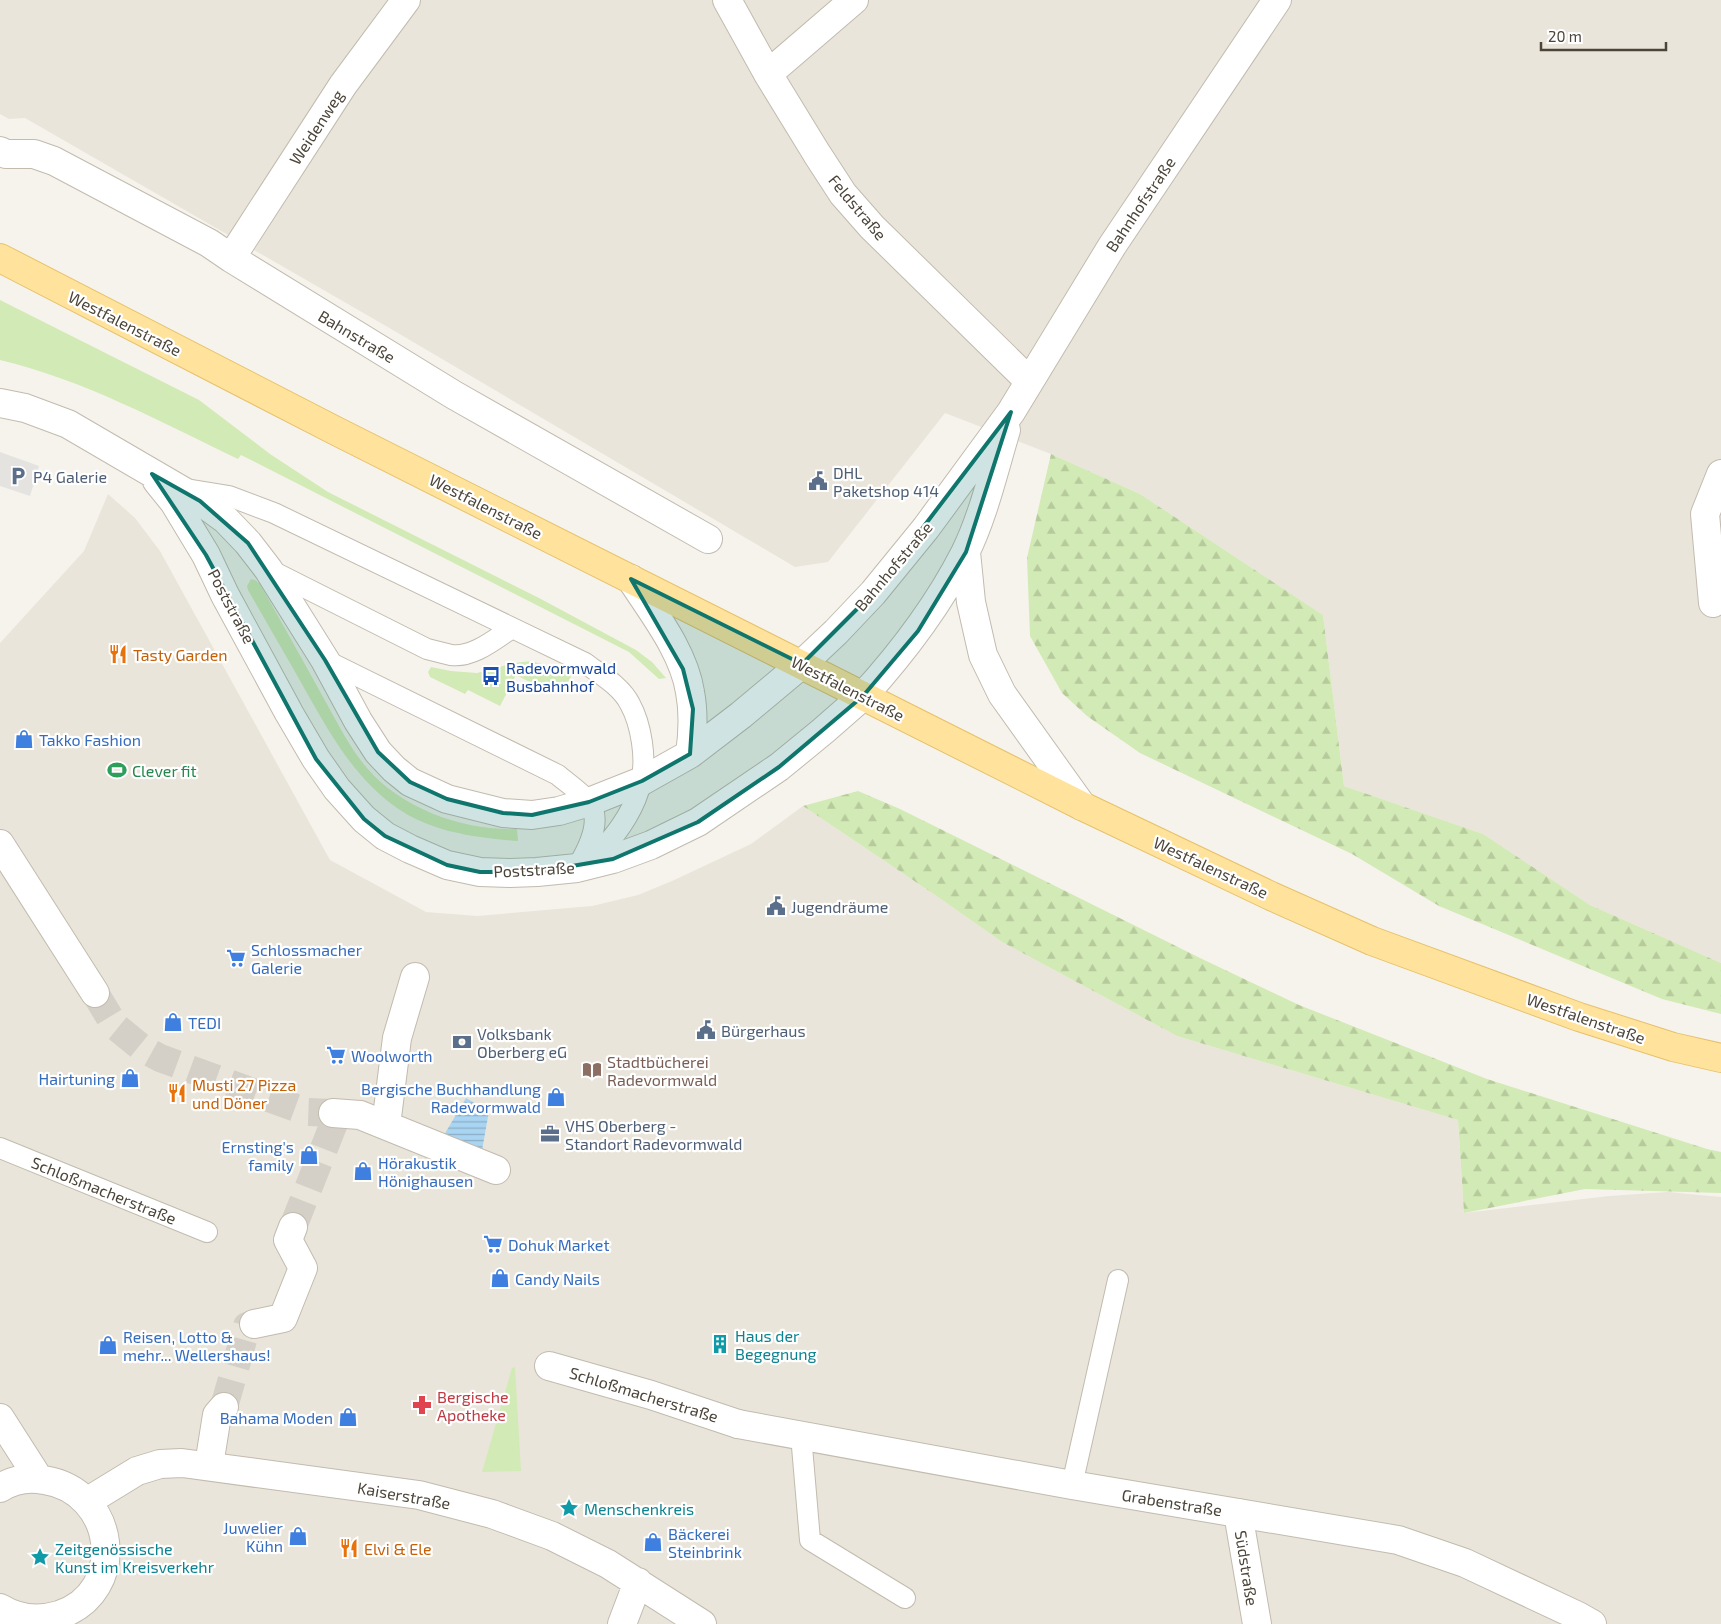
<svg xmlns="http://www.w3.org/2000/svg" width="1721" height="1624" viewBox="0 0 1721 1624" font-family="'Exo 2',sans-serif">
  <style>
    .residential { fill: #eae5da }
    .green { fill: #d2eab5 }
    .forest { fill: url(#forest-firs) }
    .parking { fill: #e5e3e0 }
    .water { fill: url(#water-rules) }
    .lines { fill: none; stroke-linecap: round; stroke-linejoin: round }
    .pedestrian-tunnel { stroke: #d4d0c8; stroke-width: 28; stroke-dasharray: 28 14; stroke-linecap: butt }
    .service-casing { stroke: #c2bbae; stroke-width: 22 }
    .pedestrian-casing { stroke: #c2bbae; stroke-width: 30 }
    .minor-casing { stroke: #c2bbae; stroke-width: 30 }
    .tertiary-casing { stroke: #c2bbae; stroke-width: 30 }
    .primary-casing { stroke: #e6c16a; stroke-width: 30 }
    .service { stroke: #fff; stroke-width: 20 }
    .pedestrian { stroke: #fff; stroke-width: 28 }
    .minor { stroke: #fff; stroke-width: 28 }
    .tertiary { stroke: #fff; stroke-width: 28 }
    .primary { stroke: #ffe39c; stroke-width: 28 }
    .marked { fill: #0f766e; fill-opacity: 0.2; stroke: #0f766e; stroke-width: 4; stroke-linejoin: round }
    .labels { text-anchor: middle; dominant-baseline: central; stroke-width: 4.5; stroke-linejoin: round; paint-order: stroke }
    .street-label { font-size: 16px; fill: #4b4439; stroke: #fff }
    .service-label { font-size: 16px; fill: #4e5e75; stroke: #fff; text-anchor: start }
    .food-label { font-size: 16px; fill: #c56008; stroke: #fff; text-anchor: start }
    .transit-label { font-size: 16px; fill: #164399; stroke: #fff; text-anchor: start }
    .shop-label { font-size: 16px; fill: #366cbe; stroke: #fff; text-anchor: start }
    .leisure-label { font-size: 16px; fill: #27864d; stroke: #fff; text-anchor: start }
    .education-label { font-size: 16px; fill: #785e54; stroke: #fff; text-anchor: start }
    .culture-label { font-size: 16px; fill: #0d838f; stroke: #fff; text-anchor: start }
    .health-label { font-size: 16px; fill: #be3a42; stroke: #fff; text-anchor: start }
  </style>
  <defs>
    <pattern id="forest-firs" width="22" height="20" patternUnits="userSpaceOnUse" patternTransform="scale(1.25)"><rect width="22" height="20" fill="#d2eab5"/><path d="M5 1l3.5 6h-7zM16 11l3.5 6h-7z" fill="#b6ca9c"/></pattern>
    <pattern id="water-rules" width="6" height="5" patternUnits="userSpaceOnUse" patternTransform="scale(1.25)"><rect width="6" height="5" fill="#a9d4f2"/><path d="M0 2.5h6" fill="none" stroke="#8caec5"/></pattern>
  </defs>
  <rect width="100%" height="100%" fill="#f6f3ec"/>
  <path class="residential" d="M0 0H1721V963L1590 905 1483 834 1344 786 1323 615 1140 494 1051 454 945 413 828 562 795 567 386 326 25 118 9 119 0 114Z
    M108 494 135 518 160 551 330 860 426 912 477 916 592 906 638 895 672 881 751 844 803 806 938 897 1002 942 1177 1036 1458 1120 1464 1213 1609 1196 1668 1192 1721 1197V1624H0V643L84 551Z"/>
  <path class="green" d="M0 300 199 400 270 454 328 492 539 598 636 650 652 662 666 678 659 679 629 652 241 455 238 459C161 422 84 380 0 360Z
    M251 579 255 580 260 584C281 621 302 659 323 697 336 720 349 747 367 768 402 809 464 831 517 829L518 841C477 838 431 832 397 808 353 777 329 732 303 686 285 654 266 622 248 590L247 586Z
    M531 661 549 666 572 674 566 688 556 683 551 693 516 675 500 706 468 690 465 694 430 677 428 672 431 667 451 671 477 673 514 663Z
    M515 1367 521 1471 482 1472 512 1368Z"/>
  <path class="forest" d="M1051 454 1140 494 1323 615 1344 786 1483 834 1590 905 1721 963V1014L1662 999 1439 906 1352 854 1140 753 1087 716 1062 693 1030 636 1027 558Z
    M858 791 900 809 1200 958 1299 1005 1487 1079 1707 1149 1721 1152V1193L1585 1189 1464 1213 1458 1120 1177 1036 1002 942 938 897 803 806Z"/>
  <path class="parking" d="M0 452 39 466 30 496 0 486Z"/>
  <path class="water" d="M466 1098 489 1111 481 1156 441 1140Z"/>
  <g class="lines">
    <path class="pedestrian-tunnel" d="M95 993 115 1026 142 1048 160 1058 307 1112 333 1113
      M293 1227 338 1113
      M224 1407 247 1326 254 1324"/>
    <g class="service-casing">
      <path id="service" d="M186 489 229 496 274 513 585 663C601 675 621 686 630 704 641 724 647 759 641 782 636 806 620 830 604 847 598 854 589 858 582 863
        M268 569 427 649C435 651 443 653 451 655 473 658 495 639 512 628
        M325 660 558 775C567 783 580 791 588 801 603 818 589 847 579 864
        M0 1148 207 1232
        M801 1435 810 1540 905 1598
        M1072 1485 1118 1280"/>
    </g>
    <g class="pedestrian-casing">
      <path id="pedestrian" d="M0 844 95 993
        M333 1113 360 1115 496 1170
        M386 1125 397 1038 415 977
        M254 1324 283 1318 303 1268 288 1240 293 1227
        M549 1366 651 1395 738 1424
        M209 1465 217 1415 224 1407
        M1238 1513 1257 1624"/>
    </g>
    <g class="minor-casing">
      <path id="minor" d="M727 0 768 74 817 154 843 194 872 227 1029 381
        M768 74 854 0
        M0 151 6 154H34L54 161 209 243 231 258 454 395 708 539
        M231 258 343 85 406 0
        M966 552 971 602 983 655 1002 694 1082 806
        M1713 603 1705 514 1721 474
        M802 664 836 632 873 593 926 528 1011 412 1112 246 1277 0
        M863 696C903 652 938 606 965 553 983 517 994 470 1006 430
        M738 1424 1072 1485 1398 1540 1465 1563 1578 1616 1592 1624
        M88 1501 137 1471 160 1464 182 1463 419 1495 492 1514 552 1536 608 1564 702 1624
        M622 1624 638 1582"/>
    </g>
    <g class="tertiary-casing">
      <path id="tertiary" d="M0 403 25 408 68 424 200 501 226 520 248 543 268 569 325 660 358 721 378 752 394 769 410 782 447 799 503 813 532 815 559 811 589 802 642 781 690 754 741 715 802 664
        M157 481 174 502 206 555 225 595 289 713 316 759 337 789 364 819 385 836 410 849 447 865 480 872 510 873 537 872 577 868 613 859 651 845 698 822 779 767 823 731 863 696
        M631 579C653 613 684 652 690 692 694 713 693 733 690 754
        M0 1418 39 1479
        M0 1488C13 1480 29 1477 44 1480 117 1491 129 1592 59 1615 39 1621 18 1619 0 1608"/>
    </g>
    <g class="primary-casing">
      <path id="primary" d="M0 258 336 431 1082 806 1271 896 1372 941 1579 1017 1673 1047 1721 1058"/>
    </g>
    <use href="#service" class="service"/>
    <use href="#pedestrian" class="pedestrian"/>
    <use href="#minor" class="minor"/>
    <use href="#tertiary" class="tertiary"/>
    <use href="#primary" class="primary"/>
  </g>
  <path class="marked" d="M1011 412 966 552 918 631 863 696 779 767 698 822 613 859 537 872H480L447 865 385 836 364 819 316 759 206 555 152 474 200 501 248 543 325 660 378 752 410 782 447 799 503 813 532 815 589 802 642 781 690 754 693 709 683 669 631 579 802 664 873 593Z"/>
  <defs>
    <g id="parking-bare" transform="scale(1.5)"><path d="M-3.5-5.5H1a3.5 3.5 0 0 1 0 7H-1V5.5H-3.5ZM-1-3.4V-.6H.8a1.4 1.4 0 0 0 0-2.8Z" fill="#5c6f8a" stroke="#fff" stroke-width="2.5" paint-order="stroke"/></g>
    <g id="civic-bare" transform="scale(1.5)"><path d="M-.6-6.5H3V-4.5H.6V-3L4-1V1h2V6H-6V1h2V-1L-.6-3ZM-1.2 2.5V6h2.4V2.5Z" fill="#5c6f8a" stroke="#fff" stroke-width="2.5" paint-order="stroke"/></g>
    <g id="restaurant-bare" transform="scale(1.5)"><path d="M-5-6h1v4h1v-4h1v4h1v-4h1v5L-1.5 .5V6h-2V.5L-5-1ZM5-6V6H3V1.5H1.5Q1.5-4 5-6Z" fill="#e8710a" stroke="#fff" stroke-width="2.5" paint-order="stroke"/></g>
    <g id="bus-bare" transform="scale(1.5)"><path d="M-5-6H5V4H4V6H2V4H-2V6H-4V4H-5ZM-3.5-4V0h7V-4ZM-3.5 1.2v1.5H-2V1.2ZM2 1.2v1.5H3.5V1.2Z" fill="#1a4fb4" stroke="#fff" stroke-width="2.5" paint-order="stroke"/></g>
    <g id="shop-bare" transform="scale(1.5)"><path d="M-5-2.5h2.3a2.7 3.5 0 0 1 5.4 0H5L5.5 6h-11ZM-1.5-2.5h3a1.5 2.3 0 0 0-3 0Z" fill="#3f7fe0" stroke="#fff" stroke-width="2.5" paint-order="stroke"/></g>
    <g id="stadium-bare" transform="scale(1.5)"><path d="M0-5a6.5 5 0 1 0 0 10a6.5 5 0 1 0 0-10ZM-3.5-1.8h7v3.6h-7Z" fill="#2e9e5b" stroke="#fff" stroke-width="2.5" paint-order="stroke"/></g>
    <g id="supermarket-bare" transform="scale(1.5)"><path d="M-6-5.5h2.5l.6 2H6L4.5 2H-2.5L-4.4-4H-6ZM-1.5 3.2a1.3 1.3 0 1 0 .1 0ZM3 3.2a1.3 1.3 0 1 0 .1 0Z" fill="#3f7fe0" stroke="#fff" stroke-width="2.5" paint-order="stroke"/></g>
    <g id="bank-bare" transform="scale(1.5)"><path d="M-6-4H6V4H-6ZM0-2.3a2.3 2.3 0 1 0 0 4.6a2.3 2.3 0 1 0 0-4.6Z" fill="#5c6f8a" stroke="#fff" stroke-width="2.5" paint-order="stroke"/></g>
    <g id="library-bare" transform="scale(1.5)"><path d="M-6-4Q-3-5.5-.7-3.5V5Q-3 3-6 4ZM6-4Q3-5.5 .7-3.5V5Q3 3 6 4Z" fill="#8d6e63" stroke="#fff" stroke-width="2.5" paint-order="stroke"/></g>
    <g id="office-bare" transform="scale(1.5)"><path d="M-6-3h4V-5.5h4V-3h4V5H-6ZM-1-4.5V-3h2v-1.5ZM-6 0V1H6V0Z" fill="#5c6f8a" stroke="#fff" stroke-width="2.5" paint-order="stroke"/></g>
    <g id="building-bare" transform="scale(1.5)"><path d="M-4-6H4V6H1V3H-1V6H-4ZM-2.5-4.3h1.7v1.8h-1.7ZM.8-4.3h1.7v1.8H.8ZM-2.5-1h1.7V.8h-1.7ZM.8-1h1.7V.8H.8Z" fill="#0f9aa8" stroke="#fff" stroke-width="2.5" paint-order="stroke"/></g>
    <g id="pharmacy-bare" transform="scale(1.5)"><path d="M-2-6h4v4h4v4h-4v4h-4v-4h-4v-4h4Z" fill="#e0444e" stroke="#fff" stroke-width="2.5" paint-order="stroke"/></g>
    <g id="sight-bare" transform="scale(1.5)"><path d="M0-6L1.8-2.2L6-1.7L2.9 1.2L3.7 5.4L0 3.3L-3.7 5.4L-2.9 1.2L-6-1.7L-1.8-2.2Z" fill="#0f9aa8" stroke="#fff" stroke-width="2.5" paint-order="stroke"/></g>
  </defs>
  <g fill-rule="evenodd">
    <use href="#parking-bare" x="18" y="476"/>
    <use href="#civic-bare" x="818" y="481"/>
    <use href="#restaurant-bare" x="118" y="654"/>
    <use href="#bus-bare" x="491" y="676"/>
    <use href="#shop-bare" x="24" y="739"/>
    <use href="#stadium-bare" x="117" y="770"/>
    <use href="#civic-bare" x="776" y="906"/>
    <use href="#supermarket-bare" x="236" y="958"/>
    <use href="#shop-bare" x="173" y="1022"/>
    <use href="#civic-bare" x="706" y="1030"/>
    <use href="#bank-bare" x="462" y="1042"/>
    <use href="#supermarket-bare" x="336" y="1055"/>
    <use href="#library-bare" x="592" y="1070"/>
    <use href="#shop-bare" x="130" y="1078"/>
    <use href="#restaurant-bare" x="177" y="1093"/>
    <use href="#shop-bare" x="556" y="1097"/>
    <use href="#office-bare" x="550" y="1134"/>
    <use href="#shop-bare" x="309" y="1155"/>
    <use href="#shop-bare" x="363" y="1171"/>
    <use href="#supermarket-bare" x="493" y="1244"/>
    <use href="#shop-bare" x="500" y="1278"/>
    <use href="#building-bare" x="720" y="1344"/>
    <use href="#shop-bare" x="108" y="1345"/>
    <use href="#pharmacy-bare" x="422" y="1405"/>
    <use href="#shop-bare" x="348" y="1417"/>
    <use href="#sight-bare" x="569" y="1508"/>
    <use href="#shop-bare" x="298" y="1536"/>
    <use href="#shop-bare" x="653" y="1542"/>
    <use href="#restaurant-bare" x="349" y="1548"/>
    <use href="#sight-bare" x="40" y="1557"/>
  </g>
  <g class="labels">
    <g class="street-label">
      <text transform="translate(316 127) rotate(-57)">Weidenweg</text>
      <text transform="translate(1140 204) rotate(-56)">Bahnhofstraße</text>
      <text transform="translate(858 207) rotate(50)">Feldstraße</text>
      <text transform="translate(125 323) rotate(27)">Westfalenstraße</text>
      <text transform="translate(357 336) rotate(31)">Bahnstraße</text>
      <text transform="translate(486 506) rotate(27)">Westfalenstraße</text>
      <text transform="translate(893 566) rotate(-50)">Bahnhofstraße</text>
      <text transform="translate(232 606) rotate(62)">Poststraße</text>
      <text transform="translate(848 688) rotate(27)">Westfalenstraße</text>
      <text transform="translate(1211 867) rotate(25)">Westfalenstraße</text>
      <text transform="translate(534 869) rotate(-3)">Poststraße</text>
      <text transform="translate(1586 1018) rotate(19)">Westfalenstraße</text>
      <text transform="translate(104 1190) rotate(22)">Schloßmacherstraße</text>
      <text transform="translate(644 1394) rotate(17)">Schloßmacherstraße</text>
      <text transform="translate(404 1495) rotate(10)">Kaiserstraße</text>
      <text transform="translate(1172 1502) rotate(9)">Grabenstraße</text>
      <text transform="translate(1247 1568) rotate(81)">Südstraße</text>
    </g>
    <g class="service-label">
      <text x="833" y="472">DHL<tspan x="833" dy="18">Paketshop 414</tspan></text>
      <text x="33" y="476">P4 Galerie</text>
      <text x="791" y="906">Jugendräume</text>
      <text x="721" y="1030">Bürgerhaus</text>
      <text x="477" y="1033">Volksbank<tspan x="477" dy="18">Oberberg eG</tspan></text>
      <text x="565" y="1125">VHS Oberberg -<tspan x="565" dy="18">Standort Radevormwald</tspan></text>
    </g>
    <g class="food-label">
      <text x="133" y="654">Tasty Garden</text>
      <text x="192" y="1084">Musti 27 Pizza<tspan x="192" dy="18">und Döner</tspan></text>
      <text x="364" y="1548">Elvi &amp; Ele</text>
    </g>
    <g class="transit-label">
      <text x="506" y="667">Radevormwald<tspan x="506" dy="18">Busbahnhof</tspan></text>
    </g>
    <g class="shop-label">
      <text x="39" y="739">Takko Fashion</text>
      <text x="251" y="949">Schlossmacher<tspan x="251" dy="18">Galerie</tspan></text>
      <text x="188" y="1022">TEDI</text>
      <text x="351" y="1055">Woolworth</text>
      <text x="115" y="1078" text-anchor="end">Hairtuning</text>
      <text x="541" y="1088" text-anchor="end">Bergische Buchhandlung<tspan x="541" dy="18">Radevormwald</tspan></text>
      <text x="294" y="1146" text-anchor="end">Ernsting's<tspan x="294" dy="18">family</tspan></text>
      <text x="378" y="1162">Hörakustik<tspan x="378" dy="18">Hönighausen</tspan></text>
      <text x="508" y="1244">Dohuk Market</text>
      <text x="515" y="1278">Candy Nails</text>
      <text x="123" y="1336">Reisen, Lotto &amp;<tspan x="123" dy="18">mehr... Wellershaus!</tspan></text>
      <text x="333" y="1417" text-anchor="end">Bahama Moden</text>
      <text x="283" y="1527" text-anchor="end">Juwelier<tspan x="283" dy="18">Kühn</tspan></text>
      <text x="668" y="1533">Bäckerei<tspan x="668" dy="18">Steinbrink</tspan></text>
    </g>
    <g class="leisure-label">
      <text x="132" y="770">Clever fit</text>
    </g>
    <g class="education-label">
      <text x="607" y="1061">Stadtbücherei<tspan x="607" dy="18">Radevormwald</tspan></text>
    </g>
    <g class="culture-label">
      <text x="735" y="1335">Haus der<tspan x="735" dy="18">Begegnung</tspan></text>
      <text x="584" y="1508">Menschenkreis</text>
      <text x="55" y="1548">Zeitgenössische<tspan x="55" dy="18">Kunst im Kreisverkehr</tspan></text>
    </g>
    <g class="health-label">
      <text x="437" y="1396">Bergische<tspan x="437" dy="18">Apotheke</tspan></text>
    </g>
  </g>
  <path d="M1541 42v8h125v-8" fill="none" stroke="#4b4439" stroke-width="2.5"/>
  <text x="1548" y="42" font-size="15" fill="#4b4439" stroke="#ffffff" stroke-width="4" paint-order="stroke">20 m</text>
</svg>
